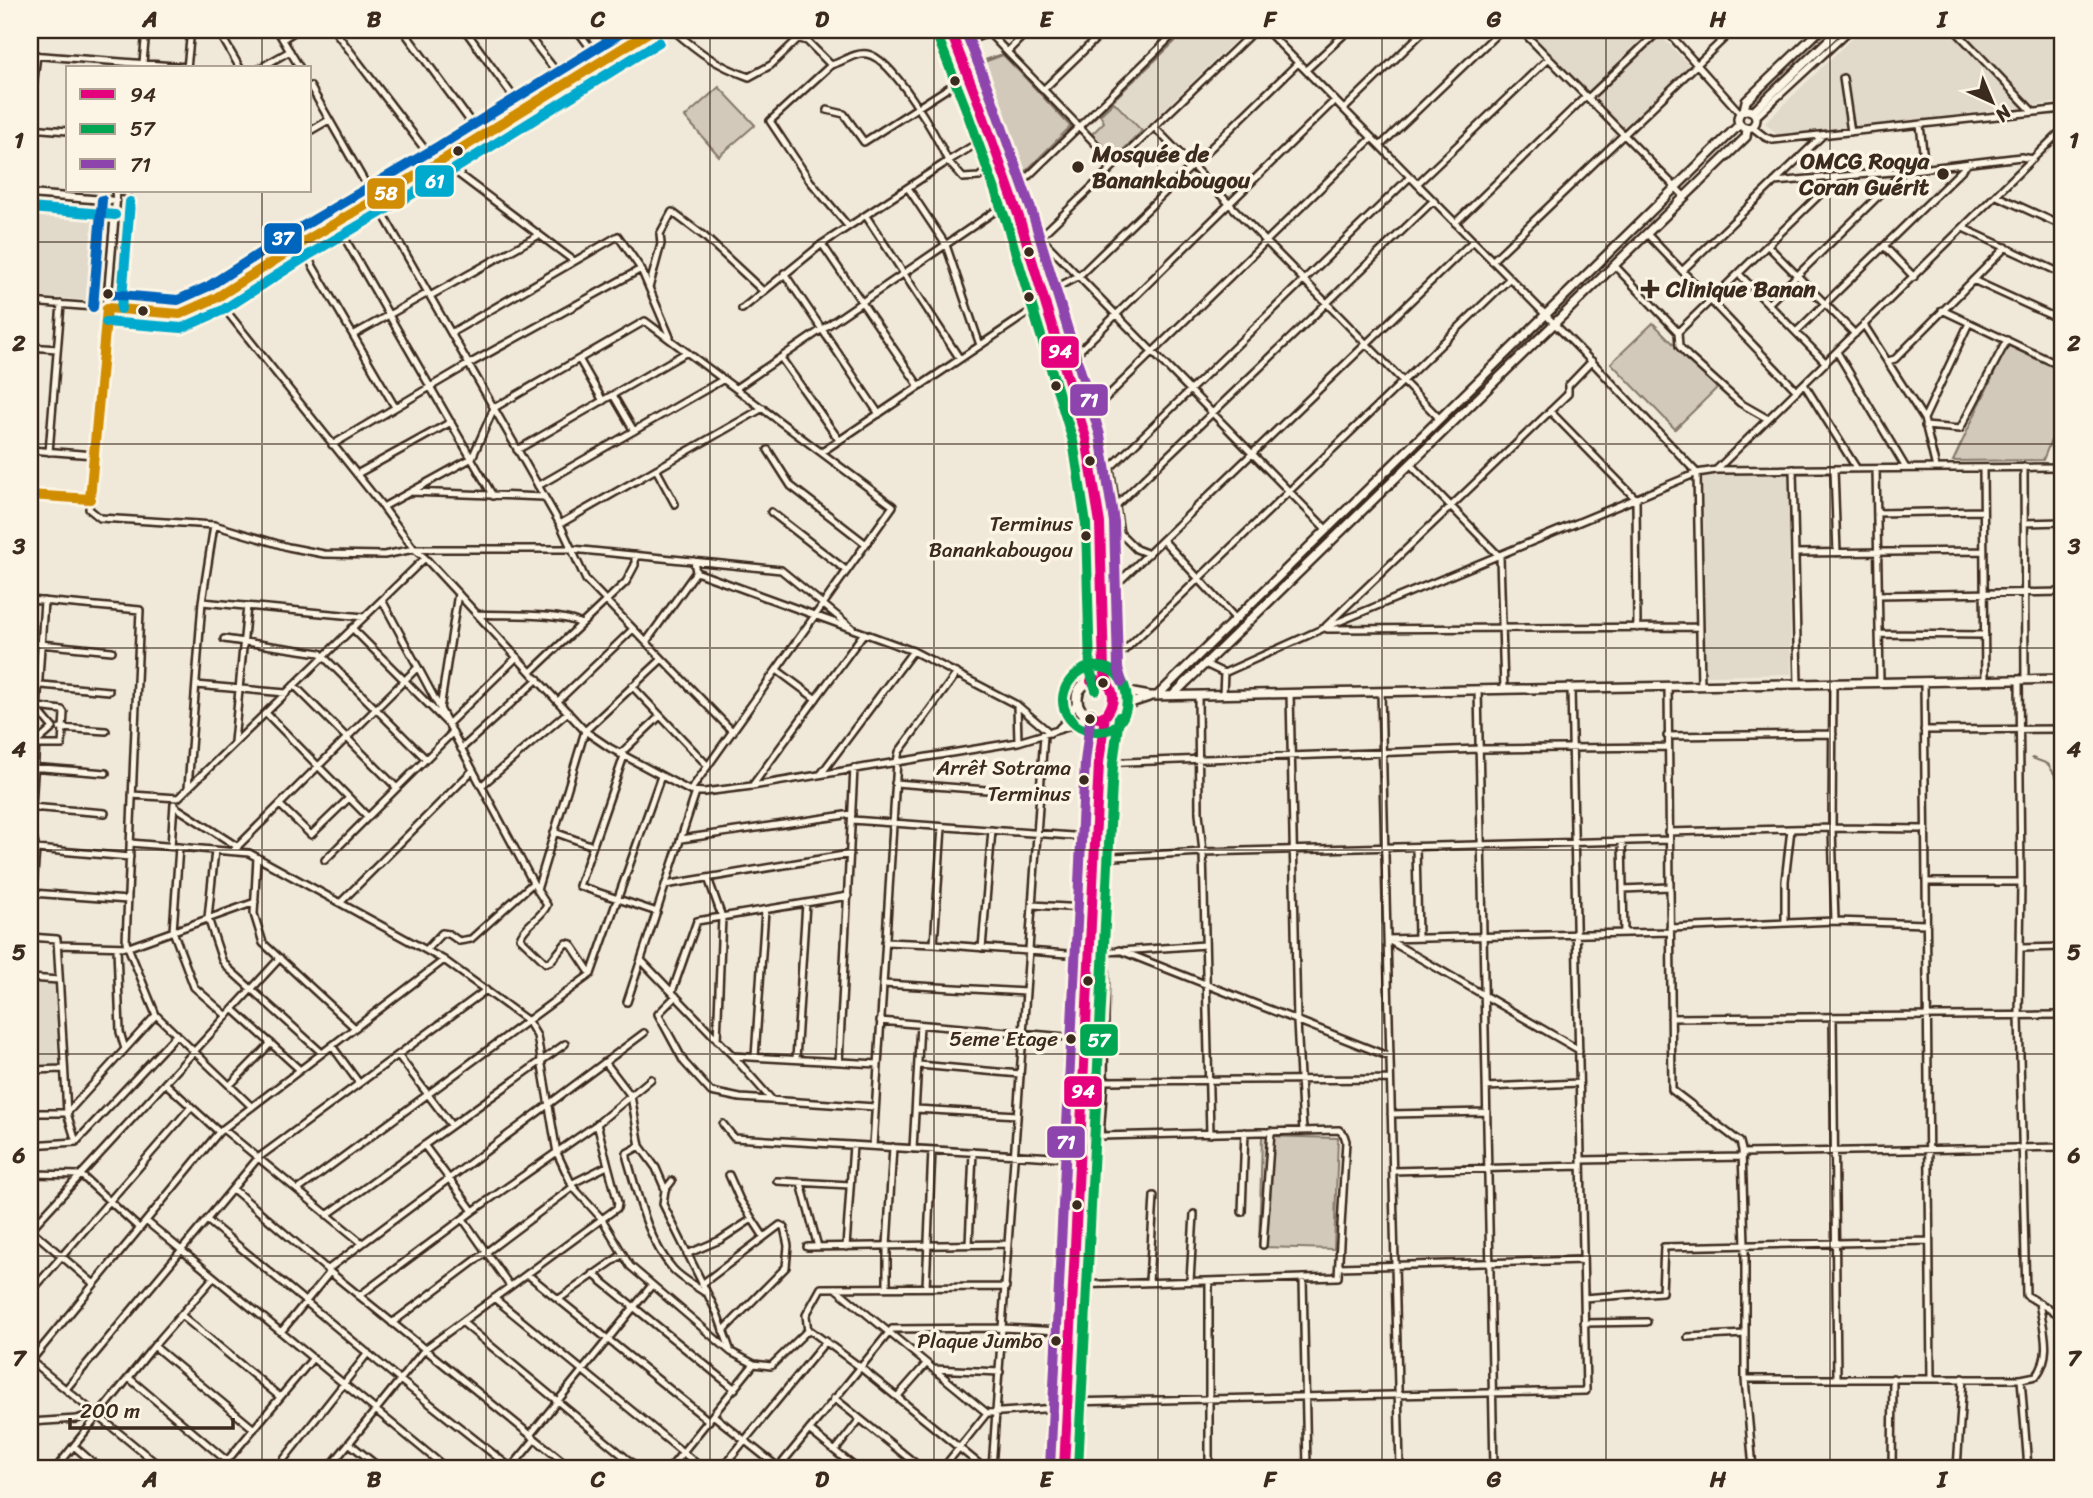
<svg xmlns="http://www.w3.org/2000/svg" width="2093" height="1498" viewBox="0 0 2093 1498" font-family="Sriracha,sans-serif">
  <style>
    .built { fill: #e1d9c9 }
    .green { fill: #d2c9ba; stroke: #867a6c; stroke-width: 2 }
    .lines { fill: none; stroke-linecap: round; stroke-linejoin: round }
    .stream { stroke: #7e7163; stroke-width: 2 }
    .minor-casing { stroke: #3b2a1e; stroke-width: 10 }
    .tertiary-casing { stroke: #3b2a1e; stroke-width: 11 }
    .secondary-casing { stroke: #3b2a1e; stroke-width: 12 }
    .trunk-casing { stroke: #3b2a1e; stroke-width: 14 }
    .minor { stroke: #fcf5e5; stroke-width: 5 }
    .tertiary { stroke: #fcf5e5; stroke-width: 6 }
    .secondary { stroke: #fcf5e5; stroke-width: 7 }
    .trunk { stroke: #fcf5e5; stroke-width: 9 }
    .bus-1-casing { stroke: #fcf5e5; stroke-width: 16 }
    .bus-2-casing { stroke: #fcf5e5; stroke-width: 16 }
    .bus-3-casing { stroke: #fcf5e5; stroke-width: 16 }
    .bus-4-casing { stroke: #fcf5e5; stroke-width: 16 }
    .bus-5-casing { stroke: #fcf5e5; stroke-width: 16 }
    .bus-6-casing { stroke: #fcf5e5; stroke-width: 16 }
    .bus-1 { stroke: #e5007d; stroke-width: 10 }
    .bus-2 { stroke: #00a651; stroke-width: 10 }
    .bus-3 { stroke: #8e44ad; stroke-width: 10 }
    .bus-4 { stroke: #d18d06; stroke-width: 10 }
    .bus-5 { stroke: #00a9ce; stroke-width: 10 }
    .bus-6 { stroke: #0065bd; stroke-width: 10 }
    .grid { fill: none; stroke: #3b2a1e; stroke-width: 2; stroke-opacity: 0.55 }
    .bus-dot { fill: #3b2a1e; stroke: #fcf5e5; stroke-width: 2.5 }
    .labels { text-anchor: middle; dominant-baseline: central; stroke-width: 7; stroke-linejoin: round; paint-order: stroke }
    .bus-label { font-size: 21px; fill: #3b2a1e; stroke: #fcf5e5; text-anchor: end }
    .poi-label { font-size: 23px; font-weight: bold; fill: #3b2a1e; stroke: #fcf5e5; text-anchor: start }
    .line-badge { stroke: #fcf5e5; stroke-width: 2.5 }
    .badge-label { font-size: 19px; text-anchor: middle; font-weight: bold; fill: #fff }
    .neatline { fill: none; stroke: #3b2a1e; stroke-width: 2.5 }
    .grid-label { font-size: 23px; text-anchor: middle; font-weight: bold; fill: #3b2a1e }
  </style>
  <rect width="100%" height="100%" fill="#f0e9d9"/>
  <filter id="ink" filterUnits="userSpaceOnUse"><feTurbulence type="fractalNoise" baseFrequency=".0143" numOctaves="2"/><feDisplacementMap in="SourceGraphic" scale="14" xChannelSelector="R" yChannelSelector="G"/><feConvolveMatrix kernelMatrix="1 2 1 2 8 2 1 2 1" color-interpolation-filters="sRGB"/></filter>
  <g filter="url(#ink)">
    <path class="built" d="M1186 30H1246L1143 130 1115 100Z
      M1525 30H1655L1587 95Z
      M1860 30H2063V102L1779 136 1765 123Z
      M1657 32 1690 66 1624 130 1591 96Z
      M30 202 105 207 98 301 30 296Z
      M1788 473 1791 674 1706 676 1703 475Z
      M54 981 58 1064 30 1066V982Z"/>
    <path class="green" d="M1823 30H1836L1755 108 1748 101Z
      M1003 55 1072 125 1013 184 968 68Z
      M719 87 755 125 719 156 685 117Z
      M1114 102 1142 131 1113 160 1091 135 1104 122 1100 115Z
      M1653 323 1717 388 1675 429 1611 363Z
      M2008 344 2063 370V411L2043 460 1953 461Z
      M1262 1136 1338 1138 1334 1249 1259 1247Z"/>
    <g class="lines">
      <path class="stream" d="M970 65 1003 54 1071 127
        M1085 127 1187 30
        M2032 758 2048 764 2063 788"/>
      <g class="minor-casing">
        <path id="minor" d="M218 30 240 68
          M277 30 300 68
          M334 30 436 164
          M403 30 481 136
          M465 30 523 110
          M524 30 566 84
          M577 30 601 62
          M673 30C700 53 716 65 749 77L771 65 807 30
          M986 30 1115 164
          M1266 30 1595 365 1697 473 1701 686
          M1521 30 1685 197
          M1666 30 1740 113
          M1955 30 2033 112
          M797 38 807 41 831 65C843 62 855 52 867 54 893 58 937 137 948 161L979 142
          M283 39 297 30
          M957 45 988 33
          M1007 52 1029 30
          M30 55 187 67
          M143 63 146 30
          M831 65 770 121 810 181 848 226
          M187 68 191 30
          M260 68 290 51
          M1306 70 1349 30
          M1843 78 1851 132
          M310 86 560 524 586 580 733 732
          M1043 90 1105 30
          M1588 98 1660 30
          M1344 109 1425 30
          M827 110 844 114 864 142 959 81
          M30 111 37 55
          M1756 117 1850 30
          M1920 125 1925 168
          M1154 127 1439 418
          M1752 127 1765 137 1773 140 2063 109
          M30 128 68 131
          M310 131 329 120
          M1380 146 1501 30
          M441 161 574 261
          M1021 182 1040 237 1326 529
          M1774 182 1904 171 2021 157 2033 159
          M1417 184 1549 58
          M908 188 946 245 980 345
          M1011 193 1178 30
          M1997 196 2063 226
          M116 201 115 191 127 193V191
          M866 216 960 359
          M336 223 493 496
          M1455 223 1586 96
          M2057 223 2063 209
          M1963 228 2063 274
          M1647 234 1797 391
          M300 244 395 407
          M822 244 919 386
          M1028 245 1040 237 1255 30
          M1768 246 1855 334
          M1884 246 1914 277
          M1492 261 1733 30
          M1614 265 1678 332 1838 177
          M1682 271 1822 136
          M784 273 879 414
          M1739 274 1826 363
          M1973 280 2063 321
          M649 288 661 244 660 234 672 212 704 236 763 291
          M1044 294 1079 276 1298 63
          M430 296 539 235
          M216 298 383 507 414 549 425 558 585 731 610 748 690 791 704 792 752 786 1018 742 1068 727 1086 715
          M30 302 107 308
          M1768 304 1904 171
          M742 309 822 244 948 161 963 178 979 177 988 169
          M1942 310 2063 367
          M1864 325 1924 419 1936 468
          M1678 332 1679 346 1688 356 1740 403 1768 419
          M1796 332 1969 163
          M451 333 618 236 641 269 670 337
          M353 335 428 293
          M30 347 57 349
          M1837 352 1906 468
          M781 358 839 440
          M579 359 603 401
          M1888 361 1895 359 2006 247
          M1065 365 1335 100
          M1804 384 1857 469
          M736 388 1001 207 1014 202
          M613 395 634 431
          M1550 411 1636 499 1637 628
          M1924 419 1969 323
          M1082 421 1372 138
          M1925 426 1960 429 2007 340
          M332 445 469 364 641 269
          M30 450 94 455
          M517 450 687 352
          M768 450 791 486 866 544
          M49 452 61 304
          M822 452 1034 309
          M1410 464 1500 557 1504 689
          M2024 467 2025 680
          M1110 468 1120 533 1136 549 1149 554
          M1983 468 1985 680
          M656 469 675 504
          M1793 469 1798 684
          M1834 469 1837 553
          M1876 469 1880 682
          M1716 470 2063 129
          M357 474 451 422
          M1094 475 1110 468 1410 177
          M538 486 724 379
          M411 492 544 497
          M90 499 89 509 100 518 214 525 288 547 324 554 384 555 414 549H572L781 570 852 628
          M383 507 472 458 494 408 645 321 893 506 690 791
          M771 512 847 571
          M1877 513 1983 511
          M1100 521 1433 201
          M2024 523 2063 522
          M560 524 763 408
          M1163 540 1235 618
          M1795 553 1984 551
          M696 572 913 651 1017 705 1050 733
          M1103 580 1122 579 1473 241
          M1878 595 2063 592
          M30 600 140 610 126 942 156 1015 252 1107
          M382 600 537 890 547 905C542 918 525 924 520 938L546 963 551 961 566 943 571 944 591 974
          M202 602 364 617
          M477 614C503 616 560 612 581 624
          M1326 626 1568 394V386L1592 361
          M352 628 448 724 517 657
          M1327 629 1700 627
          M1879 634 1985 635
          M224 639 320 653 426 759
          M646 642 696 572 694 561
          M30 643 112 651
          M1205 664 1224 673
          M777 670 816 699
          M1104 670 1509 279
          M531 672 626 582 635 565V555
          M2019 680 2021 882 2019 1016 2026 1295 2063 1317
          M1924 681 1931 1378
          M1833 683 1832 828 1835 921
          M30 684 109 691
          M196 685 286 693
          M294 685 397 788
          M632 686 708 766
          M1668 686 1672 1090 1740 1142 1742 1150 1745 1245V1379L1753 1468
          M1478 690 1494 1468
          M1381 692 1400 1468
          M1290 693 1297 1022 1303 1131
          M1223 694 1224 673 1324 628 1697 473 1716 470 2063 467
          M1198 695 1199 813 1203 852 1210 1134
          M558 701 633 629
          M1017 705 1018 742
          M37 709 44 601
          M440 709 458 593
          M266 713 368 817
          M30 716 37 709 53 728 36 743
          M60 728 106 731
          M1059 728 1070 717 1077 700
          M1924 730 2063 729
          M30 736 36 743 30 838
          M1667 736 1833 734
          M234 742 247 606
          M36 745H62L64 713 62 710 38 707
          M461 749 538 679
          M620 754 660 716
          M624 756 579 886 657 912
          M1099 763 1479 749 1667 747
          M30 767 106 773
          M821 774 913 651
          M895 783 1039 794
          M481 786 568 712
          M752 786 864 633
          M188 788 202 602 214 525
          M132 795 178 798 425 558
          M280 805 311 835 349 798
          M174 806 238 847
          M30 807 105 813
          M852 820 1086 837
          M942 827 934 944 1081 955
          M554 832 593 846
          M1668 832 1832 828 1925 829
          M681 839 852 814
          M1622 841 1624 933
          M130 843 249 853 444 960 528 1021 537 1036 557 1153 573 1187 602 1219 630 1266 731 1352 754 1364 771 1366 805 1333 811 1331 860 1367 984 1468
          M171 846 174 804
          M179 847 173 931 194 987 227 1016
          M1416 847 1418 938
          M36 849 130 857
          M215 850 208 918 222 960 228 968 322 1053
          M233 851 418 667
          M257 857 254 914 263 943 355 1028
          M1096 858 1203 852 1668 840
          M325 860 453 732
          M708 878 722 917 717 1040
          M1926 882H2021
          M665 885 850 854
          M1623 889 1669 887
          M537 890 585 731 662 659
          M32 893 128 900
          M340 903 473 770
          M1032 905 1084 908
          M1785 923V881L1791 829
          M30 926 36 849 34 841 30 838
          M1670 928 1835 921 1926 924
          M30 937 57 939 67 1113 76 1142
          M1387 939 1670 932
          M1390 941 1579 1050
          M885 942 934 944
          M57 945 129 947 255 902
          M117 947 120 1032 125 1049
          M982 948 992 830
          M2021 948 2063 947
          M426 950 442 933 449 934 459 941 471 939 533 883
          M1119 950 1390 1057
          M1090 956 1106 952 1205 945
          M641 960 733 1056 772 1100
          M30 978 59 980
          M883 984 1026 992 992 1468
          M672 992 697 921 848 896
          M1026 992 1044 735
          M676 996 658 1014 684 1062 711 1092 740 1098 875 1107
          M627 1002 696 792
          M233 1009 300 1070
          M1671 1018 2063 1015
          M1833 1018 1837 1378
          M880 1021 1078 1038
          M332 1046 359 1083
          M398 1055 451 1125
          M733 1056 878 1064
          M755 1057 765 910
          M796 1059 806 903
          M605 1062 631 1096 640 1146 656 1168 665 1189
          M839 1062 854 768
          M919 1065 1020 1074
          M30 1070 64 1069
          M165 1083 219 1132
          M1084 1083 1104 1081 1106 952
          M230 1085 271 1043
          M1486 1087 1579 1083
          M916 1109 1017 1115
          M30 1113H67L156 1015
          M1391 1114 1487 1112
          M723 1124 734 1138 1070 1158
          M223 1129 362 1243
          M1100 1136 1104 1081 1390 1079
          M30 1145 76 1142 177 1034
          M424 1145 473 1211
          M640 1146 627 1153V1158C638 1195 647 1239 673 1269 681 1278 694 1285 704 1292
          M873 1146 897 761 899 752 957 673
          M913 1149 920 1025
          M1742 1153 2063 1147
          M1581 1160 1742 1157
          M1393 1171 1581 1166
          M30 1174 81 1175 139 1228
          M729 1175 740 1200 764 1237
          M672 1181 665 1190 663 1204 717 1313 730 1349
          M777 1181 850 1185
          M801 1183 818 1247
          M571 1184 607 1166
          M233 1189 330 1272 571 1468
          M298 1190 591 974 661 776
          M1242 1212 1245 1132
          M327 1215 565 1044
          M463 1219 510 1286
          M207 1220 400 1380 511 1468 535 1439
          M146 1221 446 1468
          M30 1229 94 1284
          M30 1230 280 958
          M969 1245 973 1152
          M1263 1245 1271 1131
          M807 1247 1008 1244
          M846 1247 853 1145
          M687 1254 720 1240 752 1219
          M1339 1267 1583 1260
          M327 1270 644 1033
          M527 1274 709 1421
          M593 1274 735 1389
          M1303 1278 1307 1468
          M1190 1281 1194 1214
          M1209 1281V1468
          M1149 1282 1154 1196
          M702 1284 780 1225 784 1227 788 1246 786 1267 723 1331
          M1072 1285 1338 1277 1346 1141 1344 1135 1339 1130 1100 1136 1081 1139
          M887 1287V1246L893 1147
          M926 1287 932 1150
          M835 1288 987 1413 1056 1408
          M30 1293 191 1107
          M359 1296 473 1211 597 1124 651 1079
          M494 1298 702 1468
          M1584 1298 1662 1292 1664 1247 1929 1241
          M559 1299 623 1254
          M181 1315 280 1397
          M462 1322 638 1468
          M392 1323 573 1187
          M1584 1323 1647 1322
          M281 1332 330 1272
          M808 1332 806 1315 821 1288 1006 1287
          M1688 1337 1745 1334
          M154 1346 254 1429
          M31 1361 162 1468
          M30 1362 219 1132 444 960
          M933 1369 1000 1372
          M129 1378 227 1461
          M1745 1379H2021L2036 1376C2053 1355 2043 1328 2039 1303
          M2021 1379 2028 1468
          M66 1389 258 1158 486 990
          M897 1397 926 1364
          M834 1398 921 1468
          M1066 1402 1586 1391 1571 688
          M713 1415 779 1468
          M30 1422 77 1419 94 1413
          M809 1430 856 1468
          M530 1435 652 1285
          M349 1443 380 1468
          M75 1447 99 1468
          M835 1451 860 1419
          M56 1468 154 1346 214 1277
          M221 1468 313 1358
          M277 1468 368 1353
          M329 1468 425 1349 617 1208 618 1203 597 1124
          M670 1468 754 1364
          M722 1468 826 1341
          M778 1468 892 1329 1003 1328 1060 1331
          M943 1468 987 1413
          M1892 1468 1893 1378
          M1957 1468 1963 1378"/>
      </g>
      <g class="tertiary-casing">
        <path id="tertiary" d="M30 194 116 201 90 499 30 495
          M107 308 180 314 216 298 300 244 446 158 652 30"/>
      </g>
      <g class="secondary-casing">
        <path id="secondary" d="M1738 119a9 9 0 1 1 18 0a9 9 0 1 1-18 0Z
          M1744 110 1746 101 1820 30
          M1753 112 1839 30
          M1111 689 1150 696 2063 679
          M1158 695 1739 125
          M1173 695 1746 137 1747 129
          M1110 710 1149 697"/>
      </g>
      <g class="trunk-casing">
        <path id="trunk" d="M940 30C971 108 996 190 1022 271 1067 413 1116 531 1086 684
          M950 30C991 128 1024 229 1055 331 1069 378 1086 425 1094 474 1105 539 1103 604 1104 670L1109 686
          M1077 699a18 18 0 1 1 36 0a18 18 0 1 1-36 0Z
          M1053 1468 1078 1038 1091 764 1088 716
          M1064 1468 1099 763 1105 715"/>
      </g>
      <use href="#minor" class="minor"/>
      <use href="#tertiary" class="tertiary"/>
      <use href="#secondary" class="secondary"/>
      <use href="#trunk" class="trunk"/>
      <g class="bus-1-casing">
        <path id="bus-1" d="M950 30 979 104 1019 217 1086 438 1100 523 1104 670 1109 686
          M1090 716 1099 718 1107 714C1118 698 1114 679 1091 681
          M1064 1468 1099 763 1105 715"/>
      </g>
      <g class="bus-2-casing">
        <path id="bus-2" d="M937 35 966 109 1006 221 1073 441 1086 524 1090 670 1096 690
          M1086 668C1063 679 1053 706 1076 725 1081 729 1089 731 1097 731 1138 734 1137 662 1092 667
          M1078 1468 1113 764 1119 717"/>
      </g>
      <g class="bus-3-casing">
        <path id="bus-3" d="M965 30 992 99 1032 212 1100 435 1114 522 1118 668 1122 682
          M1050 1467 1085 762 1091 713"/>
      </g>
      <g class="bus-4-casing">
        <path id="bus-4" d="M107 308 180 314 216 298 300 244 446 158 652 30
          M30 495 90 499
          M90 499 107 308"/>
      </g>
      <g class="bus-5-casing">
        <path id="bus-5" d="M30 208 115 215
          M121 309 130 202
          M106 322 182 328 223 310 307 256 453 170 659 42"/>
      </g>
      <g class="bus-6-casing">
        <path id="bus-6" d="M108 294 178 300 209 286 293 232 439 146 626 30
          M93 307 102 200"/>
      </g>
      <use href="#bus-1" class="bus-1"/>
      <use href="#bus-2" class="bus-2"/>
      <use href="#bus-3" class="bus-3"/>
      <use href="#bus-4" class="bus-4"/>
      <use href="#bus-5" class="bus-5"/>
      <use href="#bus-6" class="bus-6"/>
    </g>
  </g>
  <path class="grid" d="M262 30V68M486 30V1468M710 30V1468M934 30V1468M1158 30V1468M1382 30V1468M1606 30V1468M1830 30V1468M262 191V1468M30 242H2063M30 444H2063M30 648H2063M30 850H2063M30 1054H2063M30 1256H2063"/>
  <g class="bus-dot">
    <circle cx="955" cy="81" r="6"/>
    <circle cx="458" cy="151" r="6"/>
    <circle cx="1078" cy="167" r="7"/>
    <circle cx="1943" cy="174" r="7"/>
    <circle cx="1029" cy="252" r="6"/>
    <path d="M1646.5 278.5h7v7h7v7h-7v7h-7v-7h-7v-7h7z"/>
    <circle cx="108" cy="294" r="6"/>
    <circle cx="1029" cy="297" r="6"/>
    <circle cx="143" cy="311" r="6"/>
    <circle cx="1056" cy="386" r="6"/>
    <circle cx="1090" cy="461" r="6"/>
    <circle cx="1086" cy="536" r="6"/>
    <circle cx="1103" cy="683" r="6"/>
    <circle cx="1090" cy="719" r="6"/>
    <circle cx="1084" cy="780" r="6"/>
    <circle cx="1088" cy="981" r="6"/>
    <circle cx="1071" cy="1039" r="6"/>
    <circle cx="1077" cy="1205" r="6"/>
    <circle cx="1056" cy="1341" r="6"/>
  </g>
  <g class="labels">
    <g class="bus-label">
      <text x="1073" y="524">Terminus<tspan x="1073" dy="26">Banankabougou</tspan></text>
      <text x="1071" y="768">Arrêt Sotrama<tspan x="1071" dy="26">Terminus</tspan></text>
      <text x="1058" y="1039">5eme Etage</text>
      <text x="1043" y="1341">Plaque Jumbo</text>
    </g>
    <g class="poi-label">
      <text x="1092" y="154">Mosquée de<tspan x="1092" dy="26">Banankabougou</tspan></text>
      <text x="1929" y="161" text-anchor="end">OMCG Roqya<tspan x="1929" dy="26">Coran Guérit</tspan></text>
      <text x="1666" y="289">Clinique Banan</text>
    </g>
  </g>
  <g class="line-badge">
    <rect x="414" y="164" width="41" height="34" rx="7" fill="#00a9ce"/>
    <rect x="366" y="177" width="40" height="33" rx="7" fill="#d18d06"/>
    <rect x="263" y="222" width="40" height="33" rx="7" fill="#0065bd"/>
    <rect x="1040" y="335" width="40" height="34" rx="7" fill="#e5007d"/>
    <rect x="1069" y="383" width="40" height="34" rx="7" fill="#8e44ad"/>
    <rect x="1079" y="1023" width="40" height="34" rx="7" fill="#00a651"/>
    <rect x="1063" y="1075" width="40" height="33" rx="7" fill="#e5007d"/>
    <rect x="1046" y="1125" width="40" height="34" rx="7" fill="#8e44ad"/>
  </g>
  <g class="badge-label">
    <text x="435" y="188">61</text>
    <text x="386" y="200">58</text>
    <text x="283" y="245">37</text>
    <text x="1060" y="358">94</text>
    <text x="1089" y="407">71</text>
    <text x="1099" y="1047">57</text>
    <text x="1083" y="1098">94</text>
    <text x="1066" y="1149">71</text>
  </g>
  <rect width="2093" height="1498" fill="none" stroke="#fcf5e5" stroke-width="77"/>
  <rect x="66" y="66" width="245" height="126" fill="#fcf5e5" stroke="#afa495" stroke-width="2"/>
  <rect x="80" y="89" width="35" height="10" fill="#e5007d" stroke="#afa495" stroke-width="2"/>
  <text x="130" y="102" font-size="21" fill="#3b2a1e">94</text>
  <rect x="80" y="124" width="35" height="10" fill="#00a651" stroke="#afa495" stroke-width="2"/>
  <text x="130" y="136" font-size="21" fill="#3b2a1e">57</text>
  <rect x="80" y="159" width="35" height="10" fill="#8e44ad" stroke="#afa495" stroke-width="2"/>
  <text x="130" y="172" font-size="21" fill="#3b2a1e">71</text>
  <g transform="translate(1992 102) rotate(136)" stroke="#fcf5e5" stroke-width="5" paint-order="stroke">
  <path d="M0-5L12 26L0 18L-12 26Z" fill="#3b2a1e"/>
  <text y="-10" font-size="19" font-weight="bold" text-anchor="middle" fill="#3b2a1e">N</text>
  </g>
  <path d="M70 1418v10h163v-10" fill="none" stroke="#3b2a1e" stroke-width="3.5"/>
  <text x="80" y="1418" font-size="21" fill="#3b2a1e" stroke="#fcf5e5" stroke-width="5" paint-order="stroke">200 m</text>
  <rect x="38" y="38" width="2016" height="1422" class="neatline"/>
  <g class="grid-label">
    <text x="150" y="27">A</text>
    <text x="374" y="27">B</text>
    <text x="598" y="27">C</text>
    <text x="822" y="27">D</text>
    <text x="1046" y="27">E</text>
    <text x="1270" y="27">F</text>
    <text x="1494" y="27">G</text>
    <text x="1718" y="27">H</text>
    <text x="1942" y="27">I</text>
    <text x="19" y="148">1</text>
    <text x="2074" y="148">1</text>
    <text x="19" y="351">2</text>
    <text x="2074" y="351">2</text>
    <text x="19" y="554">3</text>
    <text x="2074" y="554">3</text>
    <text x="19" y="757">4</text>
    <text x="2074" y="757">4</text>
    <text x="19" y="960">5</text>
    <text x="2074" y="960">5</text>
    <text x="19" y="1163">6</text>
    <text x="2074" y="1163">6</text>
    <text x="19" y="1366">7</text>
    <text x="2074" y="1366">7</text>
    <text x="150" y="1487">A</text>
    <text x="374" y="1487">B</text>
    <text x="598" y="1487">C</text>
    <text x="822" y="1487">D</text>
    <text x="1046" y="1487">E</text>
    <text x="1270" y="1487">F</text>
    <text x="1494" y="1487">G</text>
    <text x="1718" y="1487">H</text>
    <text x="1942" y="1487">I</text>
  </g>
</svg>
